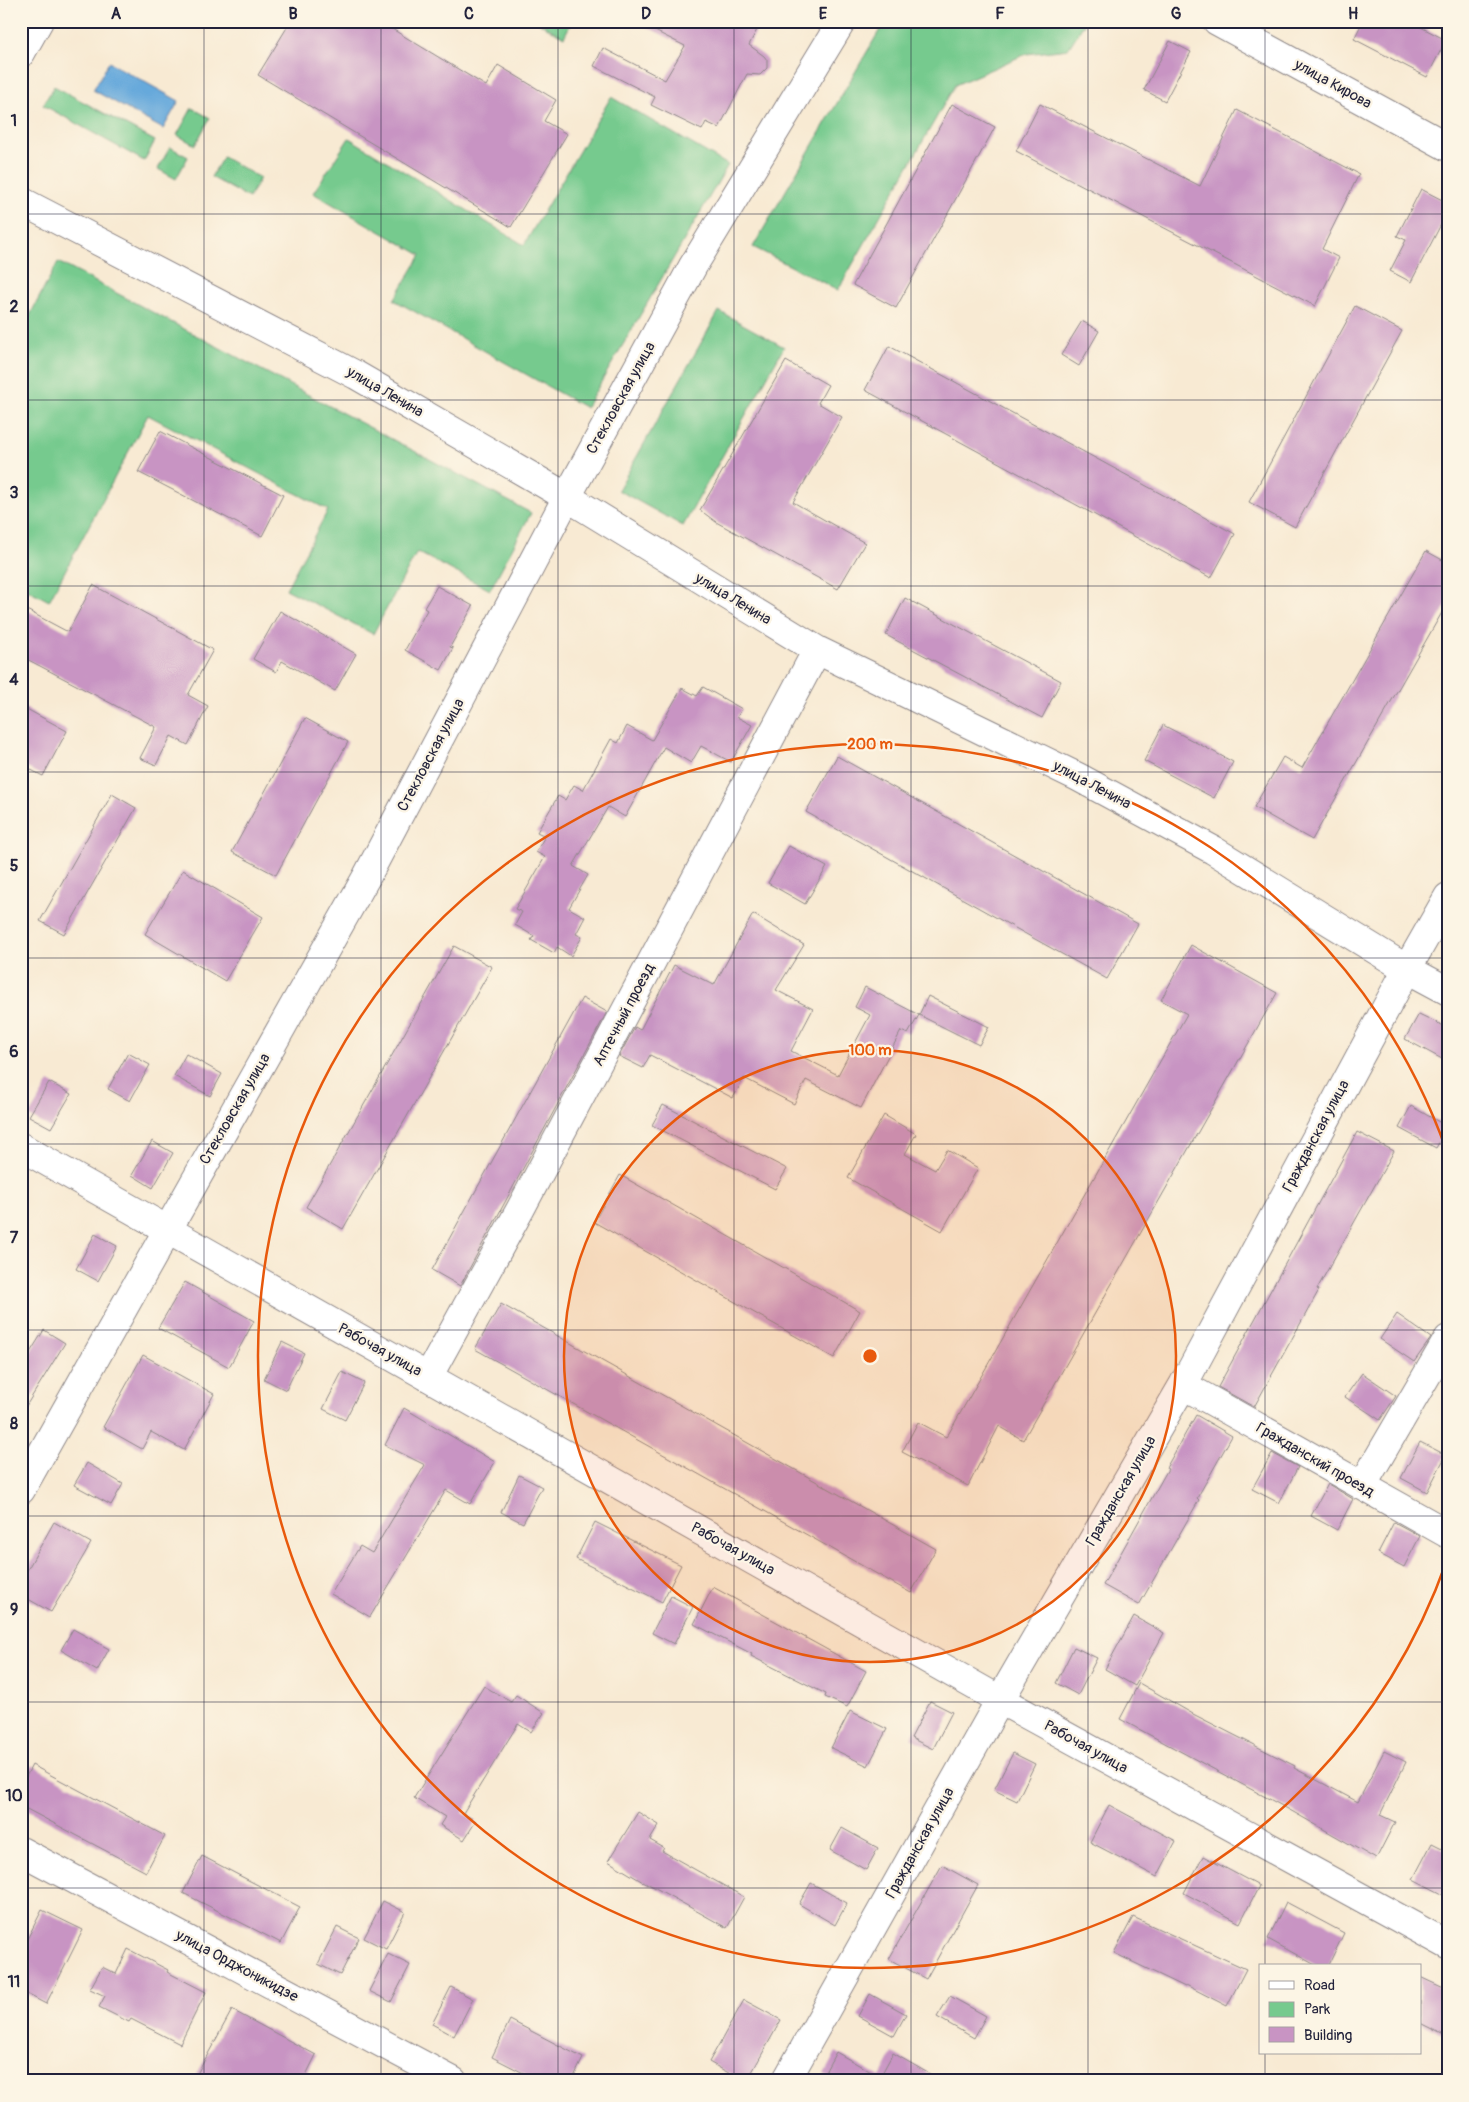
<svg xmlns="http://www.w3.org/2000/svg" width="1469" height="2102" viewBox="0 0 1469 2102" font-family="Pangolin,sans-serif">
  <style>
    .green { fill: #76ca8e; stroke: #4c7664 }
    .water { fill: #66a9db; stroke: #44668b }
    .building { fill: #c894c3 }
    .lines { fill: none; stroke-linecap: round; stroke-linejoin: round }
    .minor-casing { stroke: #8d8687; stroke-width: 30 }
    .minor { stroke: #fff; stroke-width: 28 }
    .grid { fill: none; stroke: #22223b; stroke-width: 1; stroke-opacity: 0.55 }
    .ring { fill: none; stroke: #e8590c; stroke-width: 2.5 }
    .labels { text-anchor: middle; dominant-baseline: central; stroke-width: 4.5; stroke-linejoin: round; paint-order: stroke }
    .street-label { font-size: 15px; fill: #22223b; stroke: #fcf5e5 }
    .centre { fill: #e8590c; stroke: #fcf5e5; stroke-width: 2.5 }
    .ring-label { font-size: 15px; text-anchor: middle; font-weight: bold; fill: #e8590c; stroke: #fcf5e5; stroke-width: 4.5; stroke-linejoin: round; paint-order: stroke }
    .neatline { fill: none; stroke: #22223b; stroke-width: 2 }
    .grid-label { font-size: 16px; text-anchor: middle; font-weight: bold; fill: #22223b }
  </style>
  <rect width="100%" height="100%" fill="#fcf5e5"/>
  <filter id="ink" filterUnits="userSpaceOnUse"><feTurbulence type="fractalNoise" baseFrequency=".02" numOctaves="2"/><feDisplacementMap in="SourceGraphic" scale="10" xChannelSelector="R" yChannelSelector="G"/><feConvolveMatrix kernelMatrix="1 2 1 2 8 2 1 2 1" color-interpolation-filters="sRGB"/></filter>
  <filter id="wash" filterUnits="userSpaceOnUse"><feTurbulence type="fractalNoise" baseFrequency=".0096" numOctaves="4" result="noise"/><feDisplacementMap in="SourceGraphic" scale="20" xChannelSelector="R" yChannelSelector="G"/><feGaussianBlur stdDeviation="1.12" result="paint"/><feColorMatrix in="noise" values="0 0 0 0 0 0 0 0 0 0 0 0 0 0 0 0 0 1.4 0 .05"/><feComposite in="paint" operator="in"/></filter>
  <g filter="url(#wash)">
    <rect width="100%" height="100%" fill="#f8ead3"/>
    <path class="green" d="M536 21H572L564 37Z
      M885 21H1086L1068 49 1026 54 955 85 838 290 753 247Z
      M54 86 155 141 144 161 43 105Z
      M611 97 728 165 586 408 394 300 421 255 313 193 349 138 524 245Z
      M192 108 210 118 195 145 177 135Z
      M170 147 188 157 176 179 158 169Z
      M223 157 260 178 249 198 211 177Z
      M58 262 531 513 490 590 417 552 373 634 286 589 328 510 148 415 49 601 21 586V332Z
      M719 311 784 347 683 526 618 490Z"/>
    <path class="water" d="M109 62 179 101 163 129 93 90Z"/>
    <g id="blocks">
      <path class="building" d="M291 21H379L486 86 498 65 556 100 544 121 567 134 511 227 258 75Z
        M635 21H750L759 26 749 45 764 56 767 60V68L760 75 747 74 719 128 706 122 702 130 651 105 655 97 594 66 603 48 665 80 685 46Z
        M1363 21H1409L1446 40 1427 77 1354 39Z
        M1170 41 1191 52 1165 101 1144 90Z
        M952 104 995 127 896 308 853 285Z
        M1040 104 1200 186 1237 110 1359 174 1322 249 1339 258 1315 306 1016 151Z
        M1421 189 1448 203V211L1411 282 1390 271 1406 240 1397 236Z
        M1355 306 1402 331 1295 527 1249 502Z
        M1082 321 1099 331 1079 366 1061 355Z
        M889 346 1235 534 1211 578 865 390Z
        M786 361 828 385 818 403 842 417 793 502 865 543 838 589 716 522 700 510Z
        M160 431 283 495 262 536 138 472Z
        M1426 551 1448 563V602L1312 840 1254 807 1283 757 1302 768Z
        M93 585 213 650 188 695 208 706 188 745 171 736 156 765 140 758 156 727 21 656V607L68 632Z
        M437 586 473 606 450 647 453 648 441 670 405 650 427 610 424 608Z
        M905 598 1061 681 1042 718 886 635Z
        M280 611 356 654 335 691 282 661 276 672 253 659Z
        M703 687 742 709 737 717 752 725 731 762 701 746 691 763 664 747 625 817 608 807 573 866 588 875 569 908 585 917 576 934 582 937 571 956 557 947 554 953 531 940 534 936 515 925 522 912 515 909 545 857 536 852 545 836 537 832 558 796 565 800 574 785 583 790 611 739 618 743 627 726 652 740 682 688 697 696Z
        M21 706 67 731 43 776 21 765Z
        M305 718 348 742 276 875 232 852Z
        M1163 725 1233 762 1214 798 1144 761Z
        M837 756 1138 924 1107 979 806 812Z
        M112 794 136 808 64 934 40 921Z
        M789 846 827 867 805 904 768 883Z
        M183 870 263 917 225 981 145 934Z
        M753 914 804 945 776 990 813 1009 791 1051 838 1075 870 1015 855 1007 865 987 919 1015 908 1034 901 1031 861 1108 806 1080 794 1104 744 1078 733 1098 650 1055 643 1068 619 1056 635 1027 640 1030 674 965 714 985Z
        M1191 945 1277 993 1023 1440 999 1426 968 1486 902 1452 918 1422 946 1437 949 1433 1187 1014 1161 1000Z
        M454 946 492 967 343 1229 306 1207Z
        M928 996 989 1027 979 1045 919 1015Z
        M582 998 607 1012 460 1286 432 1270Z
        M1419 1014 1448 1028V1048L1442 1059 1405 1039Z
        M128 1053 150 1065 130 1101 108 1089Z
        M186 1054 222 1074 210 1096 174 1076Z
        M49 1082 71 1094 51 1128 29 1116Z
        M663 1105 787 1169 775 1189 652 1125Z
        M1411 1106 1448 1127 1436 1148 1399 1128Z
        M884 1115 916 1134 905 1154 935 1170 947 1150 978 1168 942 1231 848 1178Z
        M1357 1132 1394 1151 1317 1289 1319 1290 1254 1407 1218 1387Z
        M152 1141 173 1153 153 1188 132 1175Z
        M620 1175 860 1311 834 1358 594 1222Z
        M95 1234 117 1246 98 1281 76 1269Z
        M185 1282 254 1321 229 1367 158 1328Z
        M501 1304 936 1549 911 1593 475 1349Z
        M1397 1314 1431 1338 1414 1362 1380 1339Z
        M44 1330 65 1343 21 1414V1367Z
        M282 1342 304 1353 286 1390 264 1379Z
        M143 1355 214 1394 184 1450 151 1432 142 1449 103 1427Z
        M342 1372 364 1383 345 1420 323 1409Z
        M1362 1373 1396 1396 1380 1420 1345 1397Z
        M404 1408 495 1462 470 1504 446 1490 370 1617 331 1594 360 1546 372 1553 425 1465 385 1445Z
        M1196 1415 1232 1436 1197 1498 1199 1500 1139 1605 1103 1585 1168 1469 1166 1468Z
        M1420 1442 1446 1455 1427 1492 1401 1478Z
        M1272 1453 1298 1467 1279 1503 1252 1489Z
        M87 1463 123 1484 111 1505 74 1485Z
        M519 1475 542 1487 523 1523 501 1512Z
        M1328 1484 1353 1499 1337 1530 1311 1516Z
        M54 1522 91 1543 51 1612 21 1595V1581Z
        M595 1522 681 1565 662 1602 576 1559Z
        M1394 1522 1420 1536 1404 1567 1378 1553Z
        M713 1587 866 1671 847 1707 825 1697 826 1694 751 1656 752 1654 694 1624Z
        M671 1596 693 1607 674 1644 652 1633Z
        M1134 1616 1164 1633 1135 1686 1105 1669Z
        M73 1629 109 1649 97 1671 61 1650Z
        M1074 1647 1097 1658 1078 1695 1056 1683Z
        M1139 1683 1193 1714 1295 1766 1294 1768 1358 1802 1384 1751 1406 1762 1380 1815 1395 1822 1376 1859 1288 1809 1120 1719Z
        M484 1686 511 1702 516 1695 544 1713 531 1732 518 1724 463 1813 476 1821 464 1840 440 1825 445 1817 414 1798Z
        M930 1701 952 1712 933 1749 911 1738Z
        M850 1711 887 1729 868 1766 831 1748Z
        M1013 1753 1035 1764 1017 1801 994 1790Z
        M32 1765 165 1836 146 1872 21 1806V1786Z
        M1109 1805 1176 1841 1157 1877 1090 1842Z
        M638 1812 659 1825 650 1840 664 1848 662 1851 744 1897 727 1928 643 1881V1882L608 1861Z
        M842 1828 878 1848 866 1870 830 1850Z
        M1432 1843 1448 1851V1897L1413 1879Z
        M202 1856 300 1907 281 1943 183 1893Z
        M1203 1856 1259 1886 1240 1923 1184 1893Z
        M942 1865 978 1885 926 1979 889 1959Z
        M811 1883 847 1903 835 1925 799 1904Z
        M383 1901 405 1912 386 1949 364 1938Z
        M1286 1902 1344 1933 1328 1966H1317L1268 1939Z
        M42 1910 83 1930 46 2004 21 1991V1951Z
        M1133 1917 1246 1969 1227 2006 1186 1985 1185 1987 1114 1953Z
        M337 1927 359 1938 340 1975 318 1964Z
        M128 1949 168 1970 167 1972 206 1992 180 2044 131 2019 129 2022 99 2007 105 1996 90 1989 102 1967 116 1974Z
        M388 1954 410 1965 391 2002 369 1991Z
        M1420 1977 1448 1990V2037L1420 2023Z
        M451 1987 473 1999 454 2036 432 2024Z
        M870 1994 906 2014 894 2036 858 2016Z
        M950 1996 986 2016 974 2038 937 2017Z
        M744 2000 781 2020 747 2081H743L709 2062Z
        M232 2010 316 2055 303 2081H209L197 2074Z
        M510 2020 583 2058 572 2081H539L492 2057Z
        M836 2052 880 2077 893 2053 942 2081H836L824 2074Z"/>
    </g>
  </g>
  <g filter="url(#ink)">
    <use href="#blocks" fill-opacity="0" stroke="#8d8687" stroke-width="1"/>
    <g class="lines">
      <g class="minor-casing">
        <path id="minor" d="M1217 21 1448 147
          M21 53 39 21
          M21 201 356 375 567 497 817 650 1078 777 1213 850 1407 969 1448 991
          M21 1147 1000 1700 1448 1945
          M428 1377 521 1208 817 650
          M1183 1385 1448 1534
          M1362 1486 1448 1339
          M21 1490 367 876 567 497 693 266 842 21
          M21 1851 453 2081
          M786 2081 1000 1700 1183 1385 1407 969 1448 897"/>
      </g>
      <use href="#minor" class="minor"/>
    </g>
  </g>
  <path class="grid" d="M204 21V2081M381 21V2081M558 21V2081M734 21V2081M911 21V2081M1088 21V2081M1265 21V1966M21 214H1448M21 400H1448M21 586H1448M21 772H1448M21 958H1448M21 1144H1448M21 1330H1448M21 1516H1448M21 1702H1448M21 1888H1448M1265 2053V2081"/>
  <circle cx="870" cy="1356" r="306" fill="#e8590c" fill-opacity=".12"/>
  <g class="ring">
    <circle cx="870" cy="1356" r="306"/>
    <path d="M1447 1560A612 612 0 1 1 1447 1152"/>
  </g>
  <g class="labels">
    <g class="street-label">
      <text transform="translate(1333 84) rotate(29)">улица Кирова</text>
      <text transform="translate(385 392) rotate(30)">улица Ленина</text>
      <text transform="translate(621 398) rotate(-61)">Стекловская улица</text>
      <text transform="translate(733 599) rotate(31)">улица Ленина</text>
      <text transform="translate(431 755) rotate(-62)">Стекловская улица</text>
      <text transform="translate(1092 785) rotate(28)">улица Ленина</text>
      <text transform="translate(624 1015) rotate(-62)">Аптечный проезд</text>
      <text transform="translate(235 1109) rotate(-60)">Стекловская улица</text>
      <text transform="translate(1316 1136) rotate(-62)">Гражданская улица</text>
      <text transform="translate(380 1350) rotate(29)">Рабочая улица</text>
      <text transform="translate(1315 1460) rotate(30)">Гражданский проезд</text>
      <text transform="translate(1121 1491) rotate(-60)">Гражданская улица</text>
      <text transform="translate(733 1549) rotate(29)">Рабочая улица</text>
      <text transform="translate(1086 1747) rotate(29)">Рабочая улица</text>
      <text transform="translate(920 1843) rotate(-61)">Гражданская улица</text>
      <text transform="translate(237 1966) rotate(28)">улица Орджоникидзе</text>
    </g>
  </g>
  <circle cx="870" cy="1356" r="8" class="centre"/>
  <g class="ring-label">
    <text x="870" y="749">200 m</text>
    <text x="870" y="1055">100 m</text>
  </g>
  <rect width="1469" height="2102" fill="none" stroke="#fcf5e5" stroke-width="55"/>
  <rect x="1259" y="1964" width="162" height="90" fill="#fcf5e5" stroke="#a5a1a1"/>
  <rect x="1269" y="1981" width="25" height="8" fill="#ffffff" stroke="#a5a1a1"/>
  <text x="1304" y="1990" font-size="15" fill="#22223b">Road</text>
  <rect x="1269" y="2002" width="25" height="15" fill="#76ca8e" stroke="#a5a1a1"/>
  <text x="1304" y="2014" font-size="15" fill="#22223b">Park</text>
  <rect x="1269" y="2027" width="25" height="15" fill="#c894c3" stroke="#a5a1a1"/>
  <text x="1304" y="2040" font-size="15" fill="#22223b">Building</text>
  <rect x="28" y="28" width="1414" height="2046" class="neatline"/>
  <g class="grid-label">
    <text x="116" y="19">A</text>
    <text x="293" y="19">B</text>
    <text x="469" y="19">C</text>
    <text x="646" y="19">D</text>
    <text x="823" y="19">E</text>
    <text x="1000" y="19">F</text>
    <text x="1176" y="19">G</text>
    <text x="1353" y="19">H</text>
    <text x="14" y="126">1</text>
    <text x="14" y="312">2</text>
    <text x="14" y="498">3</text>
    <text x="14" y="685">4</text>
    <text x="14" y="871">5</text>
    <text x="14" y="1057">6</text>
    <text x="14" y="1243">7</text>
    <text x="14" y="1429">8</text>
    <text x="14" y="1615">9</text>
    <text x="14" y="1801">10</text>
    <text x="14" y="1987">11</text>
  </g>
</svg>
